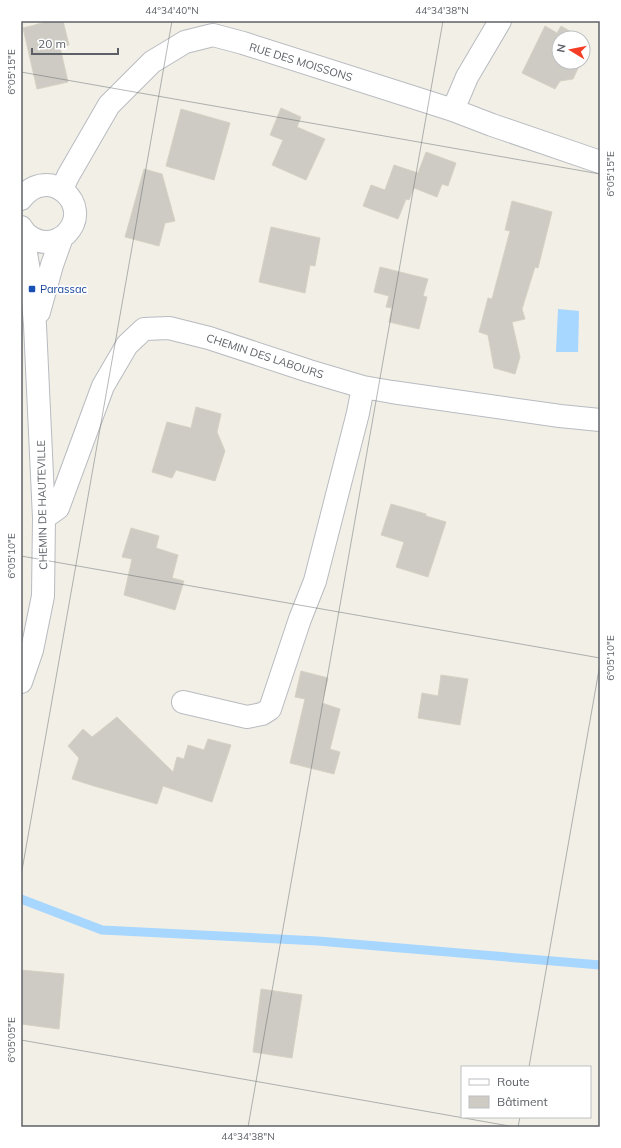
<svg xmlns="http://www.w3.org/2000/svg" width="621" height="1148" viewBox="0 0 621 1148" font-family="Mulish,sans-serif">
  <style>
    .water { fill: #a7d6ff }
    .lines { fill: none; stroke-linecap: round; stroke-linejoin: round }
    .stream { stroke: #a7d6ff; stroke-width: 9 }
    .building { fill: #cecbc4; stroke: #d6d1c3 }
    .street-casing { stroke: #b8bbc0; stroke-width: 24 }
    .street { stroke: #fff; stroke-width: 22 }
    .ticks { fill: none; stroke: #5d6167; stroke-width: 1; stroke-opacity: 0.45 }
    .transit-dot { fill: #1a4fb4; stroke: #fff; stroke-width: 1.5 }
    .labels { text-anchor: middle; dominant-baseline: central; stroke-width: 3.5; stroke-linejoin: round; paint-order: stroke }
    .street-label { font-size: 11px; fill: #5d6167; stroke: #fff }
    .transit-label { font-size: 11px; fill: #164399; stroke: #fff; text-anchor: start }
    .neatline { fill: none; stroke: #5d6167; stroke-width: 1.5 }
    .ticks-label { font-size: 10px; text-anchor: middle; fill: #5d6167 }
  </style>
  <rect width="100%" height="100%" fill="#f1efe6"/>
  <path class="water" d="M558 309 579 311 578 352H556Z"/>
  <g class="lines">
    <path class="stream" d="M21 899 102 930 318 941 600 965"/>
  </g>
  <path class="building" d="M50 21H63L69 45 60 47 68 82 37 89 23 28Z
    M545 26 557 33 561 26 582 38H559V62H581L573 79 560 81 555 89 522 73Z
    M281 108 301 117 297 127 325 139 306 180 272 165 283 140 270 135Z
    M181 109 230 123 214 180 166 166Z
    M426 152 456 163 448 186 442 184 437 197 414 188 409 200 406 199 398 219 363 206 371 185 385 190 394 165 418 173Z
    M144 169 162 174 175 221 165 223 159 246 125 237Z
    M512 201 552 212 538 268 535 267 522 309 525 319 512 322 520 357 515 374 494 368 488 335 479 332 488 298 492 299 510 231 505 230Z
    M271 227 320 238 315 266 310 265 305 293 259 282Z
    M380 267 428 279 423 296 427 297 419 329 389 322 392 308 386 307 389 296 374 292Z
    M196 407 221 414 217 432 225 451 215 481 176 470 172 478 152 472 167 422 191 428Z
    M391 504 426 514V516L446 522 428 577 396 567 404 542 381 535Z
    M131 528 159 536 156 548 178 555 172 578 184 581 175 610 124 595 132 559 122 557Z
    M301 671 328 678 322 703 340 709 330 749 340 752 334 774 290 763 305 699 295 697Z
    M441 675 468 679 460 725 418 718 422 693 438 696Z
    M117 717 173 772 177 757 184 759 188 745 204 750 208 739 231 745 212 802 163 786 157 804 94 786 72 779 79 758 68 746 83 729 92 737Z
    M21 970 64 974 59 1029 21 1024Z
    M261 989 302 995 292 1058 253 1052Z"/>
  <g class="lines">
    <g class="street-casing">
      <path id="street" d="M453 110 467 77 500 21
        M62 189 68 176 109 105 152 62 185 42 213 35 243 43 453 110 492 125 600 162
        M21 199C48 163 95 205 66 234 61 239 53 242 46 242 36 242 26 236 21 227
        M39 312 52 265 62 237
        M44 518 58 508 103 386 127 345 144 329 169 328 209 338 309 371 363 387 392 392 560 416 600 420
        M21 682 32 650 43 596 44 518 35 325 32 289 22 229
        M183 702 247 717 262 714 270 709 300 619 315 581 358 413 363 387"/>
    </g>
    <use href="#street" class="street"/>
  </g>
  <path class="ticks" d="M21 72 600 174M21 556 600 658M21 876 172 21M21 1040 515 1127M529 1067 600 664M248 1127 443 21M518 1127 520 1117"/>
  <rect class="transit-dot" x="28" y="285" width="8" height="8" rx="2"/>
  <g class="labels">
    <g class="street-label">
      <text transform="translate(301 62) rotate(17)">RUE DES MOISSONS</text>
      <text transform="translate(265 356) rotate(18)">CHEMIN DES LABOURS</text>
      <text transform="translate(42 505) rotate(-91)">CHEMIN DE HAUTEVILLE</text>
    </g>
    <g class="transit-label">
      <text x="40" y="289">Parassac</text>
    </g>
  </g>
  <rect width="621" height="1148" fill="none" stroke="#ffffff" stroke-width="44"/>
  <rect x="461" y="1066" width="130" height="52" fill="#ffffff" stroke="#bec0c2"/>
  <rect x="469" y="1079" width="20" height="6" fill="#ffffff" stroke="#bec0c2"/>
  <text x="497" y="1086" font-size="12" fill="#5d6167">Route</text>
  <rect x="469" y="1096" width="20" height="12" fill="#cecbc4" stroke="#bec0c2"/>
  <text x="497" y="1106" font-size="12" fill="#5d6167">Bâtiment</text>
  <g transform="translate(571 50) rotate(280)"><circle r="19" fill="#ffffff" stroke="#bec0c2"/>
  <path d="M0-3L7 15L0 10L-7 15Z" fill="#f63d26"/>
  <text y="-6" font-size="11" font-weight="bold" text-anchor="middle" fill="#5d6167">N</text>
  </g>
  <path d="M32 48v6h86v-6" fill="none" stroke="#5d6167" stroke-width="2"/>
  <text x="38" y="48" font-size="12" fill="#5d6167" stroke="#ffffff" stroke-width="3" paint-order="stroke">20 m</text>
  <rect x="22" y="22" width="577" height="1104" class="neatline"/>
  <g class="ticks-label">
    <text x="172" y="14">44°34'40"N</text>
    <text x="442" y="14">44°34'38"N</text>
    <text transform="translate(11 72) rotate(-90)" y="4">6°05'15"E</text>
    <text transform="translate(610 174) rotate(-90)" y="4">6°05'15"E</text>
    <text transform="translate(11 556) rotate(-90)" y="4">6°05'10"E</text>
    <text transform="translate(610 658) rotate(-90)" y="4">6°05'10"E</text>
    <text transform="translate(11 1040) rotate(-90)" y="4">6°05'05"E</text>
    <text x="248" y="1140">44°34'38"N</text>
  </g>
</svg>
